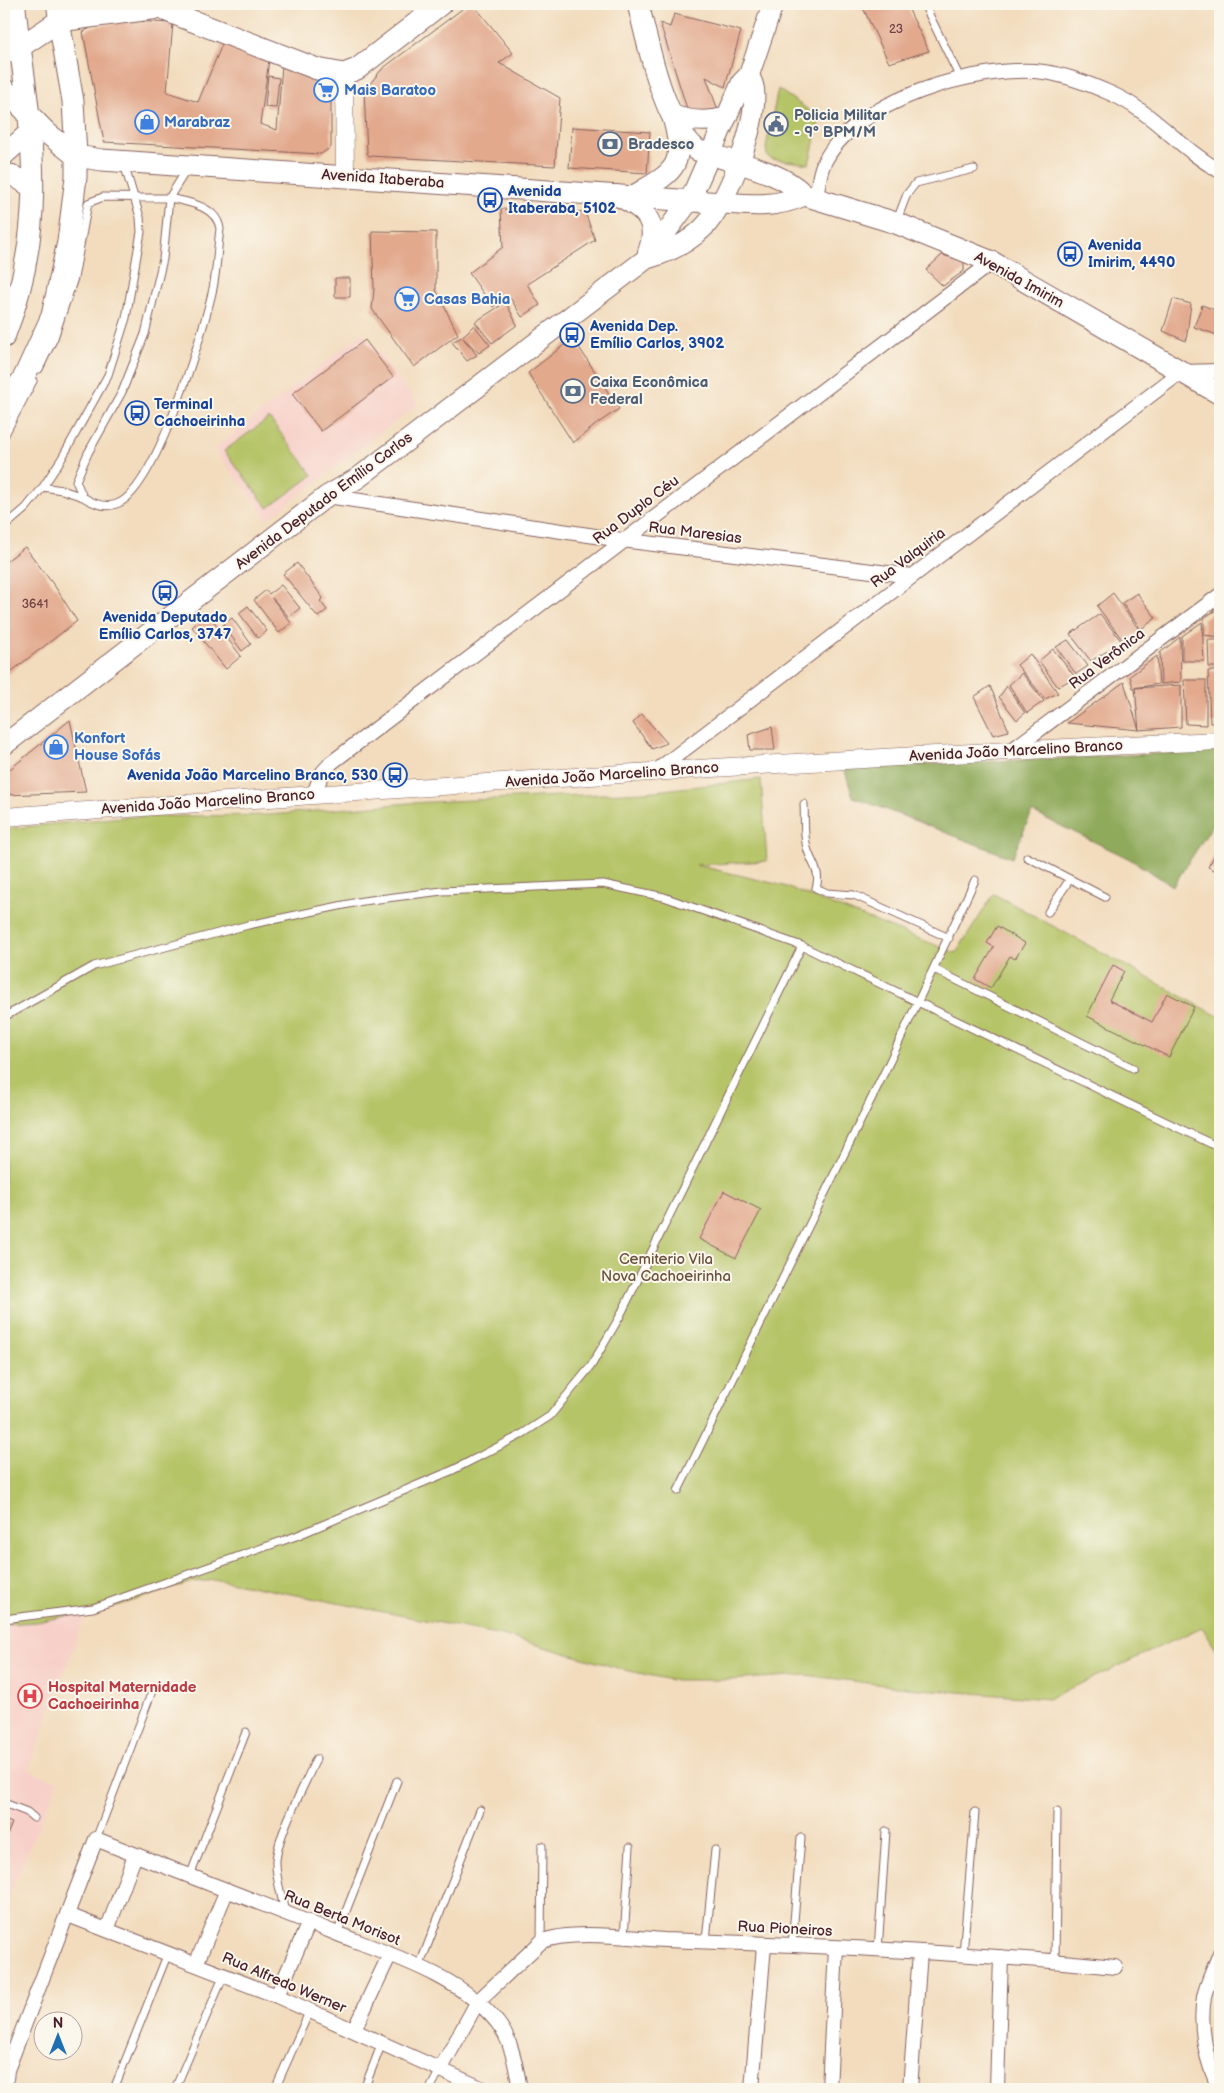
<svg xmlns="http://www.w3.org/2000/svg" width="1224" height="2093" viewBox="0 0 1224 2093" font-family="'Balsamiq Sans',sans-serif">
  <style>
    .built { fill: #f7d1c9 }
    .green { fill: #b6c467; stroke: #807249 }
    .forest { fill: #90aa5c; stroke: #6d6444 }
    .building { fill: #e2a98d }
    .lines { fill: none; stroke-linecap: round; stroke-linejoin: round }
    .service-casing { stroke: #85615e; stroke-width: 9 }
    .minor-casing { stroke: #85615e; stroke-width: 16 }
    .tertiary-casing { stroke: #85615e; stroke-width: 19 }
    .secondary-casing { stroke: #85615e; stroke-width: 22 }
    .primary-casing { stroke: #85615e; stroke-width: 23 }
    .service { stroke: #fff; stroke-width: 7 }
    .minor { stroke: #fff; stroke-width: 14 }
    .tertiary { stroke: #fff; stroke-width: 18 }
    .secondary { stroke: #fff; stroke-width: 20 }
    .primary { stroke: #fff; stroke-width: 21 }
    .labels { text-anchor: middle; dominant-baseline: central; stroke-width: 4; stroke-linejoin: round; paint-order: stroke }
    .number-label { font-size: 12px; fill: #704244 }
    .shop-label { font-size: 15px; font-weight: bold; fill: #366cbe; stroke: #fbf7ec; text-anchor: start }
    .service-label { font-size: 15px; font-weight: bold; fill: #4e5e75; stroke: #fbf7ec; text-anchor: start }
    .street-label { font-size: 15px; fill: #4a1f2b; stroke: #fbf7ec }
    .transit-label { font-size: 15px; font-weight: bold; fill: #164399; stroke: #fbf7ec; text-anchor: start }
    .park-label { font-size: 15px; fill: #6a513d; stroke: #fbf7ec }
    .health-label { font-size: 15px; font-weight: bold; fill: #be3a42; stroke: #fbf7ec; text-anchor: start }
  </style>
  <rect width="100%" height="100%" fill="#fbf7ec"/>
  <filter id="ink" filterUnits="userSpaceOnUse"><feTurbulence type="fractalNoise" baseFrequency=".02" numOctaves="2"/><feDisplacementMap in="SourceGraphic" scale="10" xChannelSelector="R" yChannelSelector="G"/><feConvolveMatrix kernelMatrix="1 2 1 2 8 2 1 2 1" color-interpolation-filters="sRGB"/></filter>
  <filter id="wash" filterUnits="userSpaceOnUse"><feTurbulence type="fractalNoise" baseFrequency=".0096" numOctaves="4" result="noise"/><feDisplacementMap in="SourceGraphic" scale="20" xChannelSelector="R" yChannelSelector="G"/><feGaussianBlur stdDeviation="1.12" result="paint"/><feColorMatrix in="noise" values="0 0 0 0 0 0 0 0 0 0 0 0 0 0 0 0 0 1.4 0 .05"/><feComposite in="paint" operator="in"/></filter>
  <g filter="url(#wash)">
    <rect width="100%" height="100%" fill="#f2dcbd"/>
    <path class="built" d="M363 333 418 404 268 519 214 449Z
      M86 1612 28 1770 58 1781 4 1908V1622Z"/>
    <path class="green" d="M778 89 820 118 809 164 772 159 767 156 766 147Z
      M269 418 313 475 268 508 224 451Z
      M761 779 767 861 696 865 781 885 956 953 994 894 1220 1017V1656L1202 1627 1048 1699 907 1688 806 1675 730 1680H671L625 1670 502 1635 219 1580 192 1582 120 1605 36 1622 4 1624V829L122 817 269 815 409 803 645 792Z"/>
    <path class="forest" d="M1220 751V814L1173 886 1128 858 1032 812 1012 858 853 797 844 768Z"/>
    <g id="blocks">
      <path class="building" d="M469 4H473L513 53 499 63 560 98 555 166 369 156 367 153 364 91 382 69Z
        M864 4H906L929 51 889 63 863 8Z
        M674 14 741 31 725 87 706 77 718 110 701 115 688 112 660 23 670 27Z
        M131 21 173 23 167 92 198 102 223 42 269 60 260 124 277 130 282 65 326 83 331 87V147L321 154 104 142 83 32 92 27Z
        M268 76 279 78 276 108 265 107Z
        M774 119 780 120 779 129 772 128Z
        M572 127 650 132 647 173 569 168Z
        M501 209 585 212 595 240 527 284 540 305 522 317 509 296 493 307 469 273 503 247Z
        M372 231 436 232V290L458 334 414 367 372 309 374 289Z
        M942 255 964 261V271L943 286 926 270Z
        M335 278H350V297H335Z
        M1173 299 1191 304 1186 341 1163 331Z
        M506 302 517 325 492 343 475 322Z
        M1202 305 1220 312V336L1194 327Z
        M474 325 490 345 479 353 463 338 477 355 467 361 452 342 462 337Z
        M573 338 619 409 598 423 573 443 528 373Z
        M365 340 393 377 321 431 292 394Z
        M25 547 56 588 77 621 4 677V563Z
        M297 563 323 598 320 601 327 610 318 617 283 574Z
        M281 585 300 608 289 617 272 598 291 623 279 633 254 600 266 590 269 594Z
        M1113 593 1140 631 1124 642 1097 606Z
        M1137 593 1156 618 1141 629 1122 603Z
        M248 606 267 631 258 638 239 613Z
        M1219 608 1220 637 1204 635V618Z
        M208 614 241 656 226 669 192 627Z
        M1100 614 1122 642 1091 661 1070 634Z
        M232 618 251 644 242 651 223 625Z
        M1202 622 1204 661H1182V636Z
        M1180 637 1181 682 1161 684 1160 653Z
        M1068 640 1088 666 1076 674 1056 647Z
        M1208 640H1220V667H1209Z
        M1053 649 1075 677 1058 687 1039 661Z
        M1030 654 1058 693 1045 699 1017 665Z
        M1157 656 1159 684 1133 688 1130 676Z
        M1208 671H1220V723H1210Z
        M1022 673 1044 701 1027 713 1009 685Z
        M1184 680H1206V725L1186 724Z
        M1124 682 1139 730 1067 723Z
        M1181 685V727L1139 730 1135 688Z
        M990 686 1009 731 993 735 974 697Z
        M1007 686 1025 713 1017 720 999 697Z
        M642 714 667 743 652 749 633 723Z
        M70 720 86 792 4 795V774Z
        M772 727 775 750H750L748 735Z
        M1220 845V873L1208 867Z
        M997 926 1025 943 1015 959 1010 956 991 988 975 979 994 947 987 943Z
        M1113 965 1124 971 1109 1000 1152 1022 1167 993 1194 1007 1169 1057 1087 1016Z
        M724 1191 761 1210 736 1258 699 1239Z
        M4 1820 12 1823 4 1843Z"/>
    </g>
  </g>
  <g filter="url(#ink)">
    <use href="#blocks" fill-opacity="0" stroke="#85615e" stroke-width="1"/>
    <g class="lines">
      <g class="service-casing">
        <path id="service" d="M924 4 960 78
          M169 198C188 202 217 206 220 229 217 250 217 273 212 293 202 335 157 485 119 503 107 509 94 504 83 497L76 481 88 453 122 392 145 334 163 259Z
          M897 220 907 194 916 183 974 169
          M39 369 54 338 74 278 88 203 103 197 169 198 187 169
          M4 436 33 381
          M43 487 62 490 83 497
          M4 527 26 508 43 487 62 458 108 375 126 318 141 232 140 217 124 164
          M804 804C805 818 803 838 808 851 813 866 821 872 816 888L827 893 854 895 949 938
          M1027 857 1070 879 1048 912
          M1070 879 1105 897
          M934 969 1133 1068
          M4 1017 94 966 248 925 363 901 442 891 603 884 664 897 802 946 1220 1148
          M678 1491 889 1063 975 880
          M4 1619 93 1608 296 1536 453 1470 519 1436 550 1416 591 1366 619 1318 802 946
          M4 1803 27 1812 34 1818
          M96 1839 154 1686
          M190 1876 246 1732
          M285 1913C282 1896 275 1877 276 1860 279 1831 304 1787 316 1759
          M337 1934 397 1781
          M624 1938 630 1847
          M706 1941 715 1850
          M541 1942 542 1846
          M792 1945 801 1838
          M878 1950 886 1831
          M963 1955 975 1812
          M1055 1961 1057 1812
          M419 1967 480 1810
          M114 2089 168 1953
          M175 2089 224 1975
          M275 2089 310 2010
          M364 2089 382 2043
          M430 2089 440 2070"/>
      </g>
      <g class="minor-casing">
        <path id="minor" d="M816 198C818 188 819 174 823 165 852 100 979 64 1044 72 1066 75 1092 85 1112 94 1153 112 1181 150 1220 171
          M327 496 622 540 912 576
          M1012 750 1220 595
          M656 771 1181 372 1220 371
          M313 795 323 772 331 763 992 262
          M68 1915 277 1996 483 2089
          M107 1930 135 1855
          M1220 1953C1215 1967 1207 1982 1204 1997 1199 2027 1206 2063 1220 2089
          M196 1964 227 1890
          M277 1996 309 1922
          M354 2030 390 1954
          M440 2070 478 2001 541 1942C571 1929 631 1938 665 1940 815 1945 965 1952 1115 1967
          M5 2089 7 2070 96 1839C175 1871 254 1900 333 1932 387 1954 460 1975 497 2022 512 2040 516 2067 520 2089
          M752 2089 764 1945
          M829 2089 836 1948
          M910 2089 920 1952
          M997 2089 1001 1957"/>
      </g>
      <g class="tertiary-casing">
        <path id="tertiary" d="M344 74 345 176
          M4 817C409 788 814 758 1220 741"/>
      </g>
      <g class="secondary-casing">
        <path id="secondary" d="M15 4 20 47
          M57 4 59 21
          M672 115C691 122 708 123 727 117
          M4 155 32 130
          M4 174 12 175 33 188
          M616 195C643 208 660 220 648 252
          M633 196C672 172 687 169 673 119
          M646 259C667 253 687 244 703 228 727 205 758 123 754 90 754 85 751 80 749 75
          M4 745 327 496 358 478 646 259 690 200 742 82 749 75 773 4"/>
      </g>
      <g class="primary-casing">
        <path id="primary" d="M638 4C649 47 663 122 697 150 730 162 781 170 804 195L896 223 992 262 1220 394
          M4 52 20 47 59 21 159 8 317 69 344 74 357 69 441 4
          M4 89 47 133 76 156 102 160 722 203C750 205 777 208 804 195
          M4 337C44 237 35 151 20 47
          M4 408 24 377 52 316 68 242 76 177V156L73 101 59 21"/>
      </g>
      <use href="#service" class="service"/>
      <use href="#minor" class="minor"/>
      <use href="#tertiary" class="tertiary"/>
      <use href="#secondary" class="secondary"/>
      <use href="#primary" class="primary"/>
    </g>
  </g>
  <defs>
    <g id="supermarket-ring" transform="scale(1.25)"><circle r="9.5" fill="#fbf7ec" stroke="#3f7fe0" stroke-width="1.5"/><path d="M-6-5.5h2.5l.6 2H6L4.5 2H-2.5L-4.4-4H-6ZM-1.5 3.2a1.3 1.3 0 1 0 .1 0ZM3 3.2a1.3 1.3 0 1 0 .1 0Z" fill="#3f7fe0"/></g>
    <g id="shop-ring" transform="scale(1.25)"><circle r="9.5" fill="#fbf7ec" stroke="#3f7fe0" stroke-width="1.5"/><path d="M-5-2.5h2.3a2.7 3.5 0 0 1 5.4 0H5L5.5 6h-11ZM-1.5-2.5h3a1.5 2.3 0 0 0-3 0Z" fill="#3f7fe0"/></g>
    <g id="civic-ring" transform="scale(1.25)"><circle r="9.5" fill="#fbf7ec" stroke="#5c6f8a" stroke-width="1.5"/><path d="M-.6-6.5H3V-4.5H.6V-3L4-1V1h2V6H-6V1h2V-1L-.6-3ZM-1.2 2.5V6h2.4V2.5Z" fill="#5c6f8a"/></g>
    <g id="bank-ring" transform="scale(1.25)"><circle r="9.5" fill="#fbf7ec" stroke="#5c6f8a" stroke-width="1.5"/><path d="M-6-4H6V4H-6ZM0-2.3a2.3 2.3 0 1 0 0 4.6a2.3 2.3 0 1 0 0-4.6Z" fill="#5c6f8a"/></g>
    <g id="bus-ring" transform="scale(1.25)"><circle r="9.5" fill="#fbf7ec" stroke="#1a4fb4" stroke-width="1.5"/><path d="M-5-6H5V4H4V6H2V4H-2V6H-4V4H-5ZM-3.5-4V0h7V-4ZM-3.5 1.2v1.5H-2V1.2ZM2 1.2v1.5H3.5V1.2Z" fill="#1a4fb4"/></g>
    <g id="hospital-ring" transform="scale(1.25)"><circle r="9.5" fill="#fbf7ec" stroke="#e0444e" stroke-width="1.5"/><path d="M-5-5h3v3.5h4V-5h3V5h-3V1.5h-4V5h-3Z" fill="#e0444e"/></g>
  </defs>
  <g fill-rule="evenodd">
    <use href="#supermarket-ring" x="326" y="90"/>
    <use href="#shop-ring" x="147" y="122"/>
    <use href="#civic-ring" x="776" y="124"/>
    <use href="#bank-ring" x="610" y="144"/>
    <use href="#bus-ring" x="490" y="200"/>
    <use href="#bus-ring" x="1070" y="254"/>
    <use href="#supermarket-ring" x="407" y="299"/>
    <use href="#bus-ring" x="572" y="335"/>
    <use href="#bank-ring" x="573" y="391"/>
    <use href="#bus-ring" x="137" y="413"/>
    <use href="#bus-ring" x="165" y="593"/>
    <use href="#shop-ring" x="56" y="747"/>
    <use href="#bus-ring" x="395" y="775"/>
    <use href="#hospital-ring" x="30" y="1696"/>
  </g>
  <g class="labels">
    <g class="number-label">
      <text x="896" y="29">23</text>
      <text x="35" y="604">3641</text>
    </g>
    <g class="shop-label">
      <text x="344" y="90">Mais Baratoo</text>
      <text x="164" y="122">Marabraz</text>
      <text x="424" y="299">Casas Bahia</text>
      <text x="74" y="738">Konfort<tspan x="74" dy="17">House Sofás</tspan></text>
    </g>
    <g class="service-label">
      <text x="794" y="115">Policia Militar<tspan x="794" dy="17">- 9º BPM/M</tspan></text>
      <text x="628" y="144">Bradesco</text>
      <text x="590" y="382">Caixa Econômica<tspan x="590" dy="17">Federal</tspan></text>
    </g>
    <g class="street-label">
      <text transform="translate(383 179) rotate(4)">Avenida Itaberaba</text>
      <text transform="translate(1019 280) rotate(29)">Avenida Imirim</text>
      <text transform="translate(324 501) rotate(-37)">Avenida Deputado Emílio Carlos</text>
      <text transform="translate(636 510) rotate(-37)">Rua Duplo Céu</text>
      <text transform="translate(695 533) rotate(7)">Rua Maresias</text>
      <text transform="translate(908 558) rotate(-37)">Rua Valquiria</text>
      <text transform="translate(1107 659) rotate(-37)">Rua Verônica</text>
      <text transform="translate(1016 751) rotate(-3)">Avenida João Marcelino Branco</text>
      <text transform="translate(612 775) rotate(-4)">Avenida João Marcelino Branco</text>
      <text transform="translate(208 802) rotate(-4)">Avenida João Marcelino Branco</text>
      <text transform="translate(342 1918) rotate(22)">Rua Berta Morisot</text>
      <text transform="translate(785 1929) rotate(3)">Rua Pioneiros</text>
      <text transform="translate(284 1983) rotate(23)">Rua Alfredo Werner</text>
    </g>
    <g class="transit-label">
      <text x="508" y="191">Avenida<tspan x="508" dy="17">Itaberaba, 5102</tspan></text>
      <text x="1088" y="245">Avenida<tspan x="1088" dy="17">Imirim, 4490</tspan></text>
      <text x="590" y="326">Avenida Dep.<tspan x="590" dy="17">Emílio Carlos, 3902</tspan></text>
      <text x="154" y="404">Terminal<tspan x="154" dy="17">Cachoeirinha</tspan></text>
      <text x="165" y="617" text-anchor="middle">Avenida Deputado<tspan x="165" dy="17">Emílio Carlos, 3747</tspan></text>
      <text x="378" y="775" text-anchor="end">Avenida João Marcelino Branco, 530</text>
    </g>
    <g class="park-label">
      <text x="666" y="1259">Cemiterio Vila<tspan x="666" dy="17">Nova Cachoeirinha</tspan></text>
    </g>
    <g class="health-label">
      <text x="48" y="1687">Hospital Maternidade<tspan x="48" dy="17">Cachoeirinha</tspan></text>
    </g>
  </g>
  <rect width="1224" height="2093" fill="none" stroke="#fbf7ec" stroke-width="20"/>
  <g transform="translate(58 2036)"><circle r="24" fill="#fbf7ec" stroke="#b4a19f"/>
  <path d="M0-4L9 19L0 12L-9 19Z" fill="#1f6fb2"/>
  <text y="-8" font-size="14" font-weight="bold" text-anchor="middle" fill="#4a1f2b">N</text>
  </g>
</svg>
